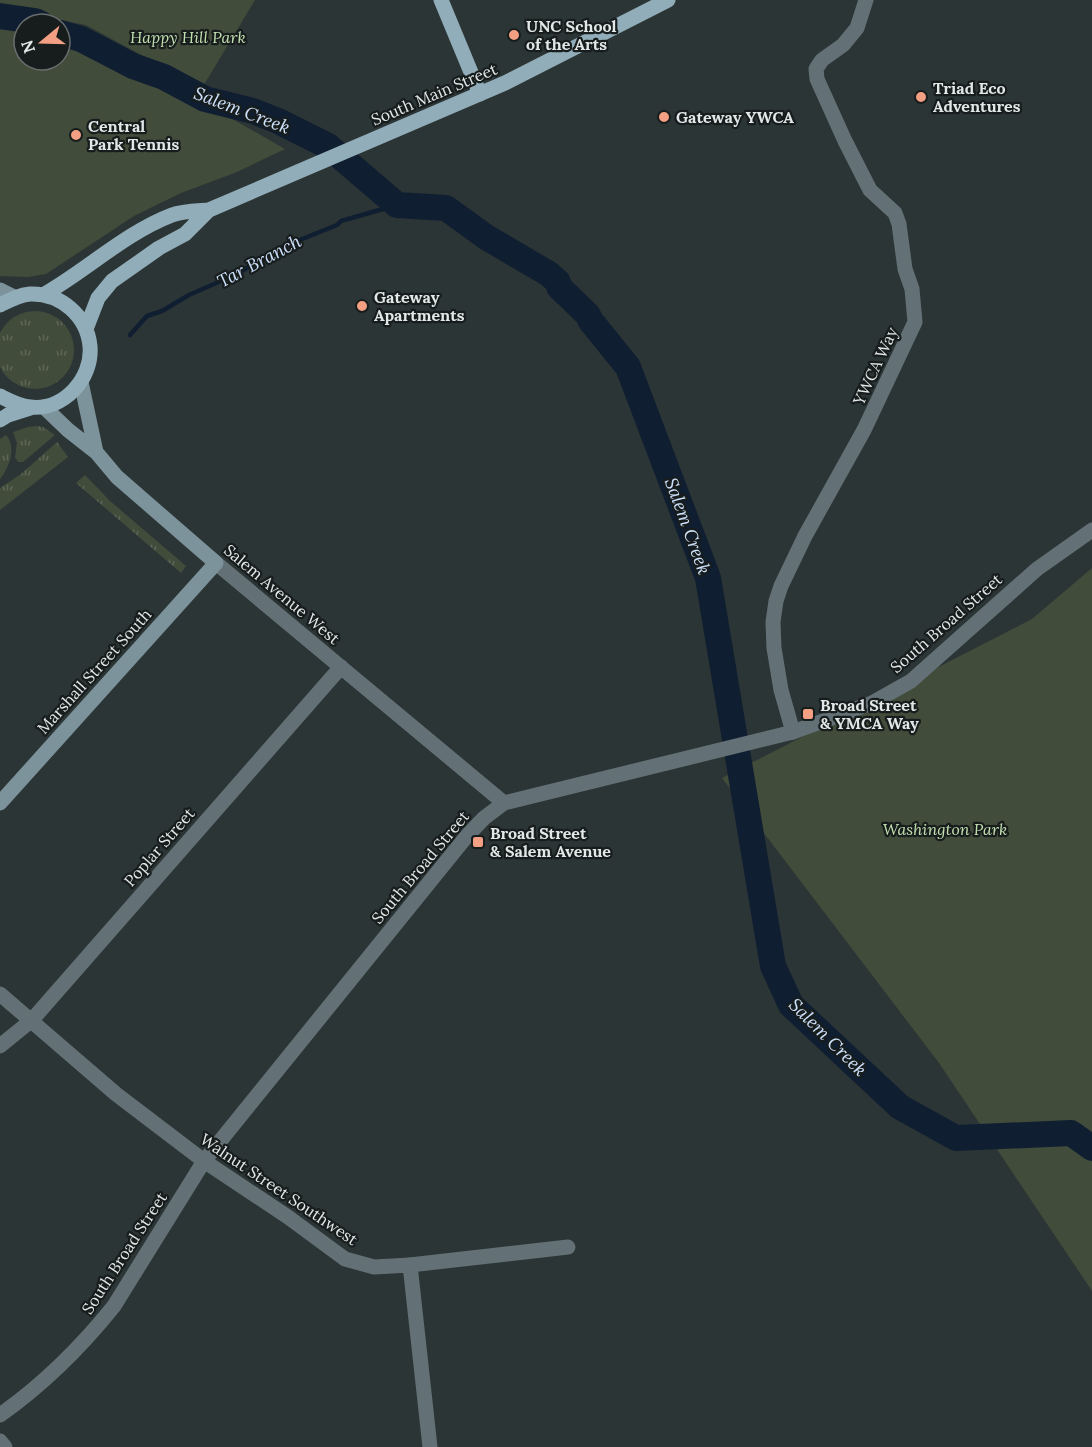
<svg xmlns="http://www.w3.org/2000/svg" width="1092" height="1447" viewBox="0 0 1092 1447" font-family="Lora,serif">
  <style>
    .grass { fill: url(#grass-tufts) }
    .green { fill: #424c3b }
    .lines { fill: none; stroke-linecap: round; stroke-linejoin: round }
    .stream { stroke: #101e31; stroke-width: 4.5 }
    .river { stroke: #101e31; stroke-width: 26 }
    .minor { stroke: #637177; stroke-width: 15 }
    .tertiary { stroke: #637177; stroke-width: 15 }
    .secondary { stroke: #7d939c; stroke-width: 15 }
    .primary { stroke: #91adb9; stroke-width: 15 }
    .poi-dot { fill: #f39f83; stroke: #171c1c; stroke-width: 2 }
    .labels { text-anchor: middle; dominant-baseline: central; stroke-width: 4.5; stroke-linejoin: round; paint-order: stroke }
    .poi-label { font-size: 16px; font-weight: bold; fill: #e2e8e8; stroke: #171c1c; text-anchor: start }
    .park-label { font-size: 16px; font-style: italic; fill: #c3e0b0; stroke: #171c1c }
    .street-label { font-size: 16px; fill: #e2e8e8; stroke: #171c1c }
    .water-label { font-size: 18px; font-style: italic; fill: #cde1fc; stroke: #171c1c }
  </style>
  <defs>
    <pattern id="grass-tufts" width="24" height="20" patternUnits="userSpaceOnUse" patternTransform="scale(1.5)"><rect width="24" height="20" fill="#424c3b"/><path d="M3 7l-1-3M5 7V3M7 7l1-3M15 17l-1-3M17 17v-4M19 17l1-3" fill="none" stroke="#5d6657"/></pattern>
  </defs>
  <rect width="100%" height="100%" fill="#2c3535"/>
  <path class="grass" d="M-4 350a39 39 0 1 1 78 0a39 39 0 1 1-78 0Z
    M36 426 43 427 55 435 23 462H18L15 457 17 443 13 432 28 427Z
    M6 435C17 447 9 468 0 479V439Z
    M57 442 68 457 0 510V488L21 474Z
    M85 475 110 501 186 566 181 573 76 483Z"/>
  <path class="green" d="M0 0H255L202 88 86 25 0 8Z
    M0 26 24 31V60H60V40L151 84 196 98 285 149 237 172 181 193 134 216 46 274 28 277 0 276Z
    M1092 568V1291L939 1063 722 778 1032 619Z"/>
  <g class="lines">
    <path class="stream" d="M130 335 147 316 162 311 189 295 239 273 275 250 337 225 341 221 397 205"/>
    <path class="river" d="M0 16 35 21 41 24
      M60 33 81 39 133 66 164 77 205 99 253 111 278 121 328 146 397 205 446 208 486 237 549 274 558 282 559 287 588 315 590 320 628 367 708 578 773 966 791 1005 900 1107 956 1138 1071 1133 1092 1148"/>
    <path class="minor" d="M793 732 781 690 774 648 773 622 776 601 781 586 805 536 864 430 915 322 912 289 905 269 899 224 895 213 870 190 845 141 817 79 816 69 822 60 843 45 857 28 866 0
      M0 994 116 1094 204 1161
      M0 1046 32 1020 341 667
      M410 1265 568 1247
      M0 1441 5 1447"/>
    <path class="tertiary" d="M216 563 504 803
      M204 1161 288 1217 345 1259 374 1267 410 1265 430 1447
      M0 1415C44 1384 81 1347 114 1306L204 1161 466 837 484 818 504 803 793 732 872 703 911 681 1037 569 1092 530"/>
    <path class="secondary" d="M0 290 14 297
      M81 382 96 452
      M0 803 216 563 117 477 96 452 68 430 44 407"/>
    <path class="primary" d="M441 0 480 94
      M43 295C87 270 125 233 172 215 183 211 197 211 209 210L505 83 668 0
      M0 305C10 300 19 295 30 294 61 293 87 316 90 346 93 379 63 411 30 407 19 406 10 401 0 396
      M86 329 98 298 112 281 159 248 185 234 209 210
      M0 420 8 415 30 408"/>
  </g>
  <g class="poi-dot">
    <circle cx="514" cy="35" r="6"/>
    <circle cx="921" cy="97" r="6"/>
    <circle cx="664" cy="117" r="6"/>
    <circle cx="76" cy="135" r="6"/>
    <circle cx="362" cy="306" r="6"/>
    <rect x="802" y="708" width="12" height="12" rx="3"/>
    <rect x="472" y="836" width="12" height="12" rx="3"/>
  </g>
  <g class="labels">
    <g class="poi-label">
      <text x="526" y="26">UNC School<tspan x="526" dy="18">of the Arts</tspan></text>
      <text x="933" y="88">Triad Eco<tspan x="933" dy="18">Adventures</tspan></text>
      <text x="676" y="117">Gateway YWCA</text>
      <text x="88" y="126">Central<tspan x="88" dy="18">Park Tennis</tspan></text>
      <text x="374" y="297">Gateway<tspan x="374" dy="18">Apartments</tspan></text>
      <text x="820" y="705">Broad Street<tspan x="820" dy="18">&amp; YMCA Way</tspan></text>
      <text x="490" y="833">Broad Street<tspan x="490" dy="18">&amp; Salem Avenue</tspan></text>
    </g>
    <g class="park-label">
      <text x="188" y="37">Happy Hill Park</text>
      <text x="945" y="829">Washington Park</text>
    </g>
    <g class="street-label">
      <text transform="translate(434 94) rotate(-23)">South Main Street</text>
      <text transform="translate(875 366) rotate(-65)">YWCA Way</text>
      <text transform="translate(282 594) rotate(40)">Salem Avenue West</text>
      <text transform="translate(946 623) rotate(-41)">South Broad Street</text>
      <text transform="translate(94 671) rotate(-48)">Marshall Street South</text>
      <text transform="translate(159 847) rotate(-49)">Poplar Street</text>
      <text transform="translate(420 867) rotate(-50)">South Broad Street</text>
      <text transform="translate(279 1189) rotate(34)">Walnut Street Southwest</text>
      <text transform="translate(124 1253) rotate(-57)">South Broad Street</text>
    </g>
    <g class="water-label">
      <text transform="translate(242 110) rotate(21)">Salem Creek</text>
      <text transform="translate(259 261) rotate(-28)">Tar Branch</text>
      <text transform="translate(688 526) rotate(70)">Salem Creek</text>
      <text transform="translate(828 1037) rotate(45)">Salem Creek</text>
    </g>
  </g>
  <g transform="translate(42 42) rotate(251)"><circle r="28" fill="#171c1c" stroke="#686e6e" stroke-width="1.5"/>
  <path d="M0-4.5L10 22L0 15L-10 22Z" fill="#f39f83"/>
  <text y="-9" font-size="16" font-weight="bold" text-anchor="middle" fill="#e2e8e8">N</text>
  </g>
</svg>
